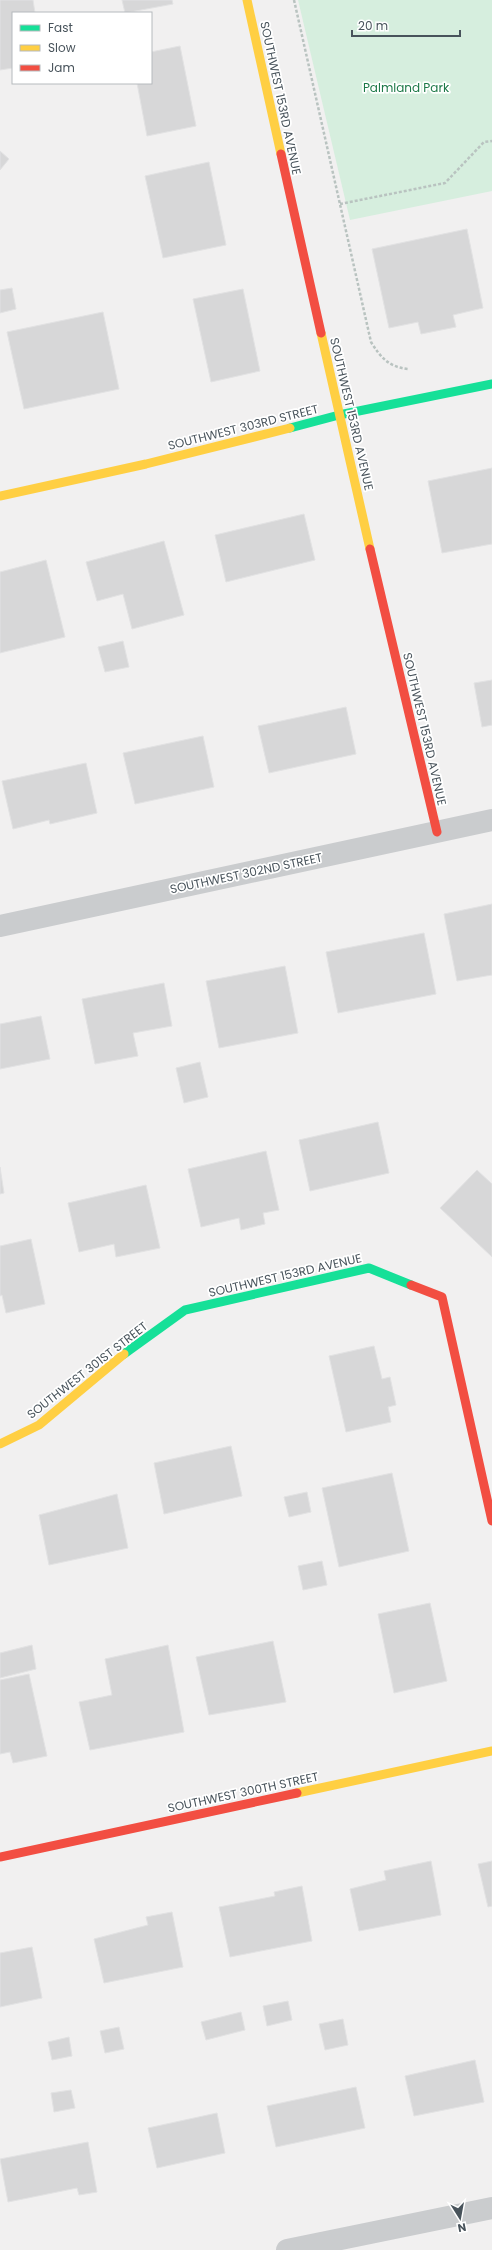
<svg xmlns="http://www.w3.org/2000/svg" width="492" height="2250" viewBox="0 0 492 2250" font-family="Poppins,sans-serif">
  <style>
    .green { fill: #d6eede }
    .building { fill: #d7d7d8; stroke: #e2e2e3 }
    .lines { fill: none; stroke-linecap: round; stroke-linejoin: round }
    .path { stroke: #b9c3c0; stroke-width: 2.5; stroke-dasharray: 3 2; stroke-linecap: butt }
    .street { stroke: #caccce; stroke-width: 22 }
    .fast { stroke: #16e098; stroke-width: 9 }
    .slow { stroke: #ffcf43; stroke-width: 9 }
    .jam { stroke: #f24e42; stroke-width: 9 }
    .labels { text-anchor: middle; dominant-baseline: central; stroke-width: 3.5; stroke-linejoin: round; paint-order: stroke }
    .park-label { font-size: 12px; fill: #1d7948; stroke: #fff }
    .street-label { font-size: 12px; fill: #48535b; stroke: #fff }
  </style>
  <rect width="100%" height="100%" fill="#f1f0f0"/>
  <path class="green" d="M298 0H492V191L350 220Z"/>
  <path class="building" d="M0 0H33L35 13H13V68L0 70Z
    M122 0H172L173 4 125 13Z
    M180 46 196 126 147 136 137 83H151V52Z
    M0 151 9 159 0 170Z
    M209 162 226 245 163 258 145 176Z
    M467 229 483 308 453 315 456 327 421 334 418 322 389 328 372 249Z
    M12 288 16 309 0 313V290Z
    M243 289 260 371 211 382 193 299Z
    M103 312 119 389 24 409 7 332Z
    M492 468V544L442 553 428 481Z
    M304 514 315 560 226 582 215 535Z
    M164 541 184 615 132 629 123 594 97 601 86 562Z
    M46 560 65 637 0 653V572Z
    M123 641 129 667 105 672 98 647Z
    M492 680V725L482 727 474 683Z
    M346 707 356 754 269 773 258 726Z
    M203 736 214 787 135 804 123 753Z
    M86 763 97 813 50 824 49 820 13 829 2 781Z
    M492 904V975L457 981 444 914Z
    M424 933 436 994 338 1013 326 952Z
    M285 966 298 1033 219 1048 206 981Z
    M164 983 172 1026 133 1033 138 1056 95 1064 82 999Z
    M41 1016 50 1059 0 1069V1024Z
    M200 1062 208 1097 184 1103 176 1068Z
    M378 1122 389 1173 310 1191 299 1140Z
    M266 1151 279 1210 263 1213 265 1224 241 1230 239 1218 201 1227 188 1169Z
    M0 1167 4 1193 0 1194Z
    M477 1170 492 1184V1257L440 1208Z
    M146 1185 160 1248 116 1257 114 1244 79 1252 68 1203Z
    M31 1239 45 1304 6 1313 2 1295 0 1296V1246Z
    M374 1346 382 1379 390 1377 396 1405 388 1407 391 1422 346 1432 329 1356Z
    M231 1446 242 1496 164 1514 154 1463Z
    M392 1473 409 1551 339 1567 322 1488Z
    M307 1492 311 1512 289 1517 284 1497Z
    M117 1494 128 1548 49 1565 39 1515Z
    M322 1561 327 1585 303 1590 298 1566Z
    M430 1603 447 1681 394 1693 378 1614Z
    M273 1641 286 1702 209 1715 196 1657Z
    M32 1645 36 1669 0 1678V1653Z
    M168 1645 184 1732 90 1750 79 1702 112 1695 105 1659Z
    M29 1674 47 1756 13 1763 10 1752 0 1754V1680Z
    M431 1861 441 1915 359 1931 350 1889 386 1880 384 1871Z
    M492 1861V1906L488 1907 478 1864Z
    M302 1886 312 1941 230 1957 219 1907 275 1896 274 1892Z
    M172 1912 183 1967 104 1983 94 1939 148 1925 146 1917Z
    M32 1947 42 1998 0 2007V1953Z
    M288 2001 292 2020 267 2026 263 2006Z
    M241 2012 245 2030 206 2040 201 2022Z
    M343 2019 348 2045 325 2050 319 2024Z
    M119 2027 124 2049 105 2053 100 2031Z
    M69 2037 72 2056 52 2060 48 2042Z
    M475 2060 484 2102 414 2116 405 2076Z
    M356 2087 365 2128 276 2147 267 2106Z
    M71 2090 75 2108 54 2112 51 2093Z
    M217 2113 225 2153 157 2168 148 2128Z
    M88 2142 97 2192 79 2195 77 2188 8 2202 0 2159Z"/>
  <g class="lines">
    <path class="path" d="M294 0 371 342C381 358 389 367 408 369
      M340 204 445 183 484 142 492 141"/>
    <path class="street" d="M0 926 492 820
      M287 2250 492 2208"/>
    <path class="fast" d="M290 428 339 415 492 384
      M124 1354 185 1310 369 1268 411 1285"/>
    <path class="slow" d="M247 0 281 154
      M321 333 370 549
      M0 496 146 464 290 428
      M0 1444 39 1425 124 1354
      M297 1793 492 1751"/>
    <path class="jam" d="M281 154 321 333
      M370 549 437 832
      M411 1285 442 1297 492 1521
      M0 1857 297 1793"/>
  </g>
  <g class="labels">
    <g class="park-label">
      <text x="406" y="87">Palmland Park</text>
    </g>
    <g class="street-label">
      <text transform="translate(281 98) rotate(78)">SOUTHWEST 153RD AVENUE</text>
      <text transform="translate(352 414) rotate(77)">SOUTHWEST 153RD AVENUE</text>
      <text transform="translate(243 427) rotate(-14)">SOUTHWEST 303RD STREET</text>
      <text transform="translate(425 729) rotate(77)">SOUTHWEST 153RD AVENUE</text>
      <text transform="translate(246 873) rotate(-12)">SOUTHWEST 302ND STREET</text>
      <text transform="translate(285 1275) rotate(-13)">SOUTHWEST 153RD AVENUE</text>
      <text transform="translate(87 1370) rotate(-38)">SOUTHWEST 301ST STREET</text>
      <text transform="translate(243 1792) rotate(-12)">SOUTHWEST 300TH STREET</text>
    </g>
  </g>
  <rect x="12" y="12" width="140" height="72" fill="#ffffff" stroke="#b6babd"/>
  <rect x="20" y="25" width="20" height="6" fill="#16e098" stroke="#b6babd"/>
  <text x="48" y="32" font-size="12" fill="#48535b">Fast</text>
  <rect x="20" y="45" width="20" height="6" fill="#ffcf43" stroke="#b6babd"/>
  <text x="48" y="52" font-size="12" fill="#48535b">Slow</text>
  <rect x="20" y="65" width="20" height="6" fill="#f24e42" stroke="#b6babd"/>
  <text x="48" y="72" font-size="12" fill="#48535b">Jam</text>
  <g transform="translate(460 2218) rotate(169)" stroke="#ffffff" stroke-width="3" paint-order="stroke">
  <path d="M0-3L7 15L0 10L-7 15Z" fill="#48535b"/>
  <text y="-6" font-size="11" font-weight="bold" text-anchor="middle" fill="#48535b">N</text>
  </g>
  <path d="M352 30v6h108v-6" fill="none" stroke="#48535b" stroke-width="2"/>
  <text x="358" y="30" font-size="12" fill="#48535b" stroke="#ffffff" stroke-width="3" paint-order="stroke">20 m</text>
</svg>
